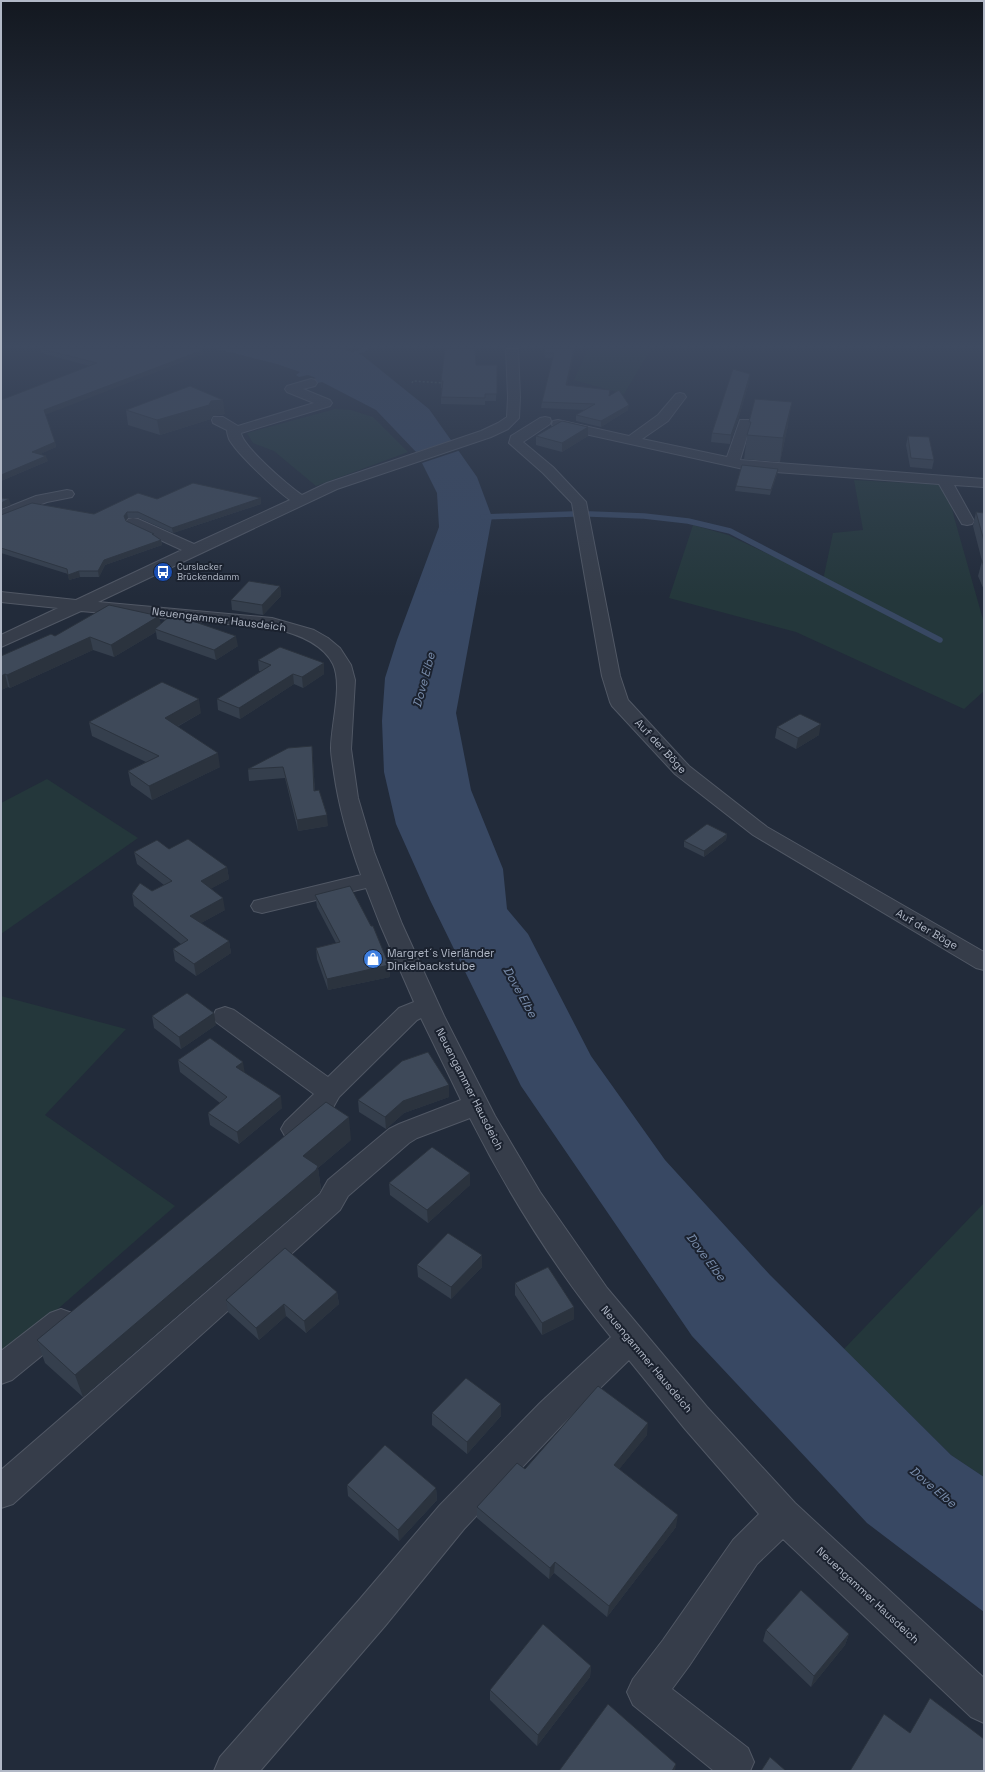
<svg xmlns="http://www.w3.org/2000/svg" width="985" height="1772" viewBox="0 0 985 1772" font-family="'Space Grotesk',sans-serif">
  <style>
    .green { fill: #24373b }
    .water { fill: #384863 }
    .pier { fill: #222b3a }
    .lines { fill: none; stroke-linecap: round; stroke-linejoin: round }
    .stream-far1 { stroke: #384863; stroke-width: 4 }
    .stream { stroke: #384863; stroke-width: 5.5 }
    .minor-casing { stroke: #515865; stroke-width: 2 }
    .path { stroke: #425458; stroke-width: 1.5; stroke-dasharray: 2 2; stroke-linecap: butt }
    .minor { fill: #363d4a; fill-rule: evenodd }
    .wall { fill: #353f4d }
    .shaded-wall { fill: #2b333e }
    .building { fill: #3e4959; stroke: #2b333e }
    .labels { text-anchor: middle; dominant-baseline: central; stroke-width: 4; stroke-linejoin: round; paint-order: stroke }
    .far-poi-label { font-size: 9px; fill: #b1b8c6; stroke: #1b222f; text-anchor: start }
    .street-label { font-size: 11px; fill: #b1b8c6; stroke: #1b222f }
    .poi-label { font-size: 11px; fill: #b1b8c6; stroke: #1b222f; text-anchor: start }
    .water-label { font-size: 12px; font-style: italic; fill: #7a8ead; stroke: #1b222f }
  </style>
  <rect width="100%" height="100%" fill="#222b3a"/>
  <path class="green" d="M588 349H651L624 394 574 380Z
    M335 409 351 410 373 417 408 452 316 486 274 451 253 443 247 433Z
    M854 480 947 485 954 517 984 623V691L964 709 796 632 669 598 693 525 728 535 823 580 833 533 863 530Z
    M47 779 138 838 1 934V803Z
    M1 996 126 1029 45 1115 175 1206 1 1359Z
    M984 1203V1477L951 1455 844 1349Z"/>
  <path class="water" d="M218 349H343L362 355 429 409 477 477 492 517 456 713 471 790 503 869 507 909 528 934 591 1056 665 1160 770 1275 951 1455 984 1477V1612L867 1523 692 1336 521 1086 430 900 396 824 384 772 382 721 385 678 397 640 439 527 437 493 417 453 376 410 322 382 314 384 308 381 316 378 308 375 299 377 296 375 300 372 277 364Z"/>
  <path class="pier" d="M454 440 461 450 419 464 413 453Z"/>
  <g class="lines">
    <path class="stream-far1" d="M348 356 366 349"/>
    <path class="stream" d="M590 514 644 516 688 521 730 531 940 640
      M483 517 573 514"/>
    <g class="minor-casing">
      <path id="minor" d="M506 349H518L520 397 519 418 508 429 491 437 337 489 98 602 272 618 314 630 328 638 340 648 351 665 355 680 351 749 358 798 374 852 402 924 444 1016 495 1116 540 1192 607 1288 707 1407 795 1503 984 1678V1723L971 1717 783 1539 757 1564 689 1666 672 1689 748 1748 754 1762 750 1771H714L633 1705 627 1692 633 1679 663 1640 733 1540 759 1514 685 1429 629 1360 562 1425 464 1529 385 1626 260 1771H214L220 1757 359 1600 440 1505 540 1403 611 1337C556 1270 509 1195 470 1118L417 1138 409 1143 348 1196 340 1210 13 1504 1 1508V1470L320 1194 328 1180 389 1129 399 1124 461 1100 421 1018 417 1020 339 1097 331 1111 303 1136 294 1139 285 1136 281 1129 285 1122 314 1094 216 1022 213 1016 216 1010 225 1007 234 1010 328 1077 399 1008 414 1002 380 924 366 888 262 913 254 911 251 906 254 901 361 875C349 842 339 808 334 773 333 765 331 756 331 748 331 725 343 685 333 664 322 642 294 633 272 628L81 611 1 647V635L58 608 1 602V592L76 600 182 550 128 525 126 522 128 519 133 518 138 519 194 544 290 500C276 490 237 454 229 439 228 436 227 433 227 430L213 423 212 420 213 417H223L238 426 314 403 287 392 285 389 287 386 311 379 315 380 317 383 315 386 303 389 330 400 332 403 330 406 241 433C243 447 289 486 302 495L327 483 481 431 498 423 507 417 508 397Z
        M680 393 684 394 686 397 668 421 642 439 727 457 739 423 740 420H750L751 423 740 460 984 479V487L954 485 974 521 972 524 967 525 962 524 939 484 748 470 558 428 553 427 552 424 553 421 558 420 629 436 658 415 676 394Z
        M545 417 550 418 551 421 550 424 523 442 553 467 586 502 620 676 628 700 689 766 767 827 984 952V970L976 968 753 835 675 774 612 706 610 702 602 676 572 503 543 473 509 443 511 436 540 418Z
        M67 490 72 491 74 494 72 497 47 502 1 519V510L36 496Z
        M61 1309 72 1313 76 1322 72 1331 12 1380 1 1384V1351L50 1313Z"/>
    </g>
    <path class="path" d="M412 383 413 381 443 383"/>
    <use href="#minor" class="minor"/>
  </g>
  <path class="wall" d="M40 349H201L203 350V354L45 414 55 442 56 447 40 454 48 461 1 481V400L90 366 41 353Z
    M544 349H575L567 385 610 396 628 410 601 427 576 421V415L586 410 541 408 542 402 553 358H545Z
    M476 365H497L496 401H485V405L441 404V397L442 388H441V381Z
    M749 382 738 420 730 444 711 442 712 433Z
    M126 410 225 414 213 416 211 419 160 435 128 425Z
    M749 422 788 425 780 462 744 459Z
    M536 436H588L562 452 536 445Z
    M908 436 934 460 932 469 910 467 906 445Z
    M778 469 777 474 770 495 735 491 736 486Z
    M157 499 261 504 173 533 139 518H128L126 520V521L154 534V536L161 540 162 545 105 565 99 577H80L69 580 68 574 1 553V515L94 514Z
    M976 512 984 513V590L978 576 982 561 973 526Z
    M280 586 281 596 263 615 232 610 231 600Z
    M161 624 238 646 216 660 157 639 156 632 114 657 93 650 10 688 8 687 1 690V656L55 636Z
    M258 660 324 663V674L303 688 294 684 240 719 218 710 217 699 261 671H259Z
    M201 713 177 727 220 767 152 800 131 785 128 771 146 762 92 736 89 722Z
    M777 727 819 735 796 749 775 738Z
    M312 746 315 791 328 826 298 831 285 778 249 781 248 769Z
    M727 834 726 840 704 857 684 847V841Z
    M169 849 227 867 229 879 210 889 225 910 201 923 229 941 231 953 196 976 175 961 173 949 181 944 134 906 132 894 152 891 164 885 137 864 134 852Z
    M315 895 371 926 389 965 390 977 328 990 317 959 316 948 336 943 317 907Z
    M152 1016 216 1025 181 1049 154 1028Z
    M178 1060 245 1073 282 1108 239 1144 210 1125 208 1113 220 1103 180 1072Z
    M449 1097 404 1113 386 1129 359 1112 358 1100Z
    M351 1140 318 1168 321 1189 319 1193 83 1397 45 1363 37 1340Z
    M389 1183 470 1185 428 1223 390 1195Z
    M482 1255V1267L451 1299 418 1277 417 1265Z
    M515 1283 574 1307V1319L542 1335 515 1295Z
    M337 1292 339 1304 306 1333 286 1316 259 1340 228 1312 226 1300Z
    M432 1413 501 1416 467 1454 432 1425Z
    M647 1435 619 1469 676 1527 607 1617 554 1573 549 1579 477 1518V1507L525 1469Z
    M347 1485 436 1488 437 1500 399 1541 348 1496Z
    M766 1630 849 1634 845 1645 811 1687 763 1641Z
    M591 1666 590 1677 537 1746 490 1700V1690Z"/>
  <path class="shaded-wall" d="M574 349H575L566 391V385Z
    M203 350V354L45 415 44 410Z
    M750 374 749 382 738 420 730 444 731 435Z
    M223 400 225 414 213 416 211 419 160 435 157 420 211 401Z
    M792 402 788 425 780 462 783 438Z
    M629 405 628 410 601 427V421Z
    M588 427V436L562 452V443Z
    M55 442 56 447 34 457 32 452Z
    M46 456 48 461 1 481V475Z
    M778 469 777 474 770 495 771 490Z
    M261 498V504L173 533 172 528Z
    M9 499 11 505 1 509V503Z
    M127 512 128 518 125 521 124 516Z
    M161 540 162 545 105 565 99 577 98 571 104 560Z
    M79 571 80 577 69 580 68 575Z
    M280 586 281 596 263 615 262 605Z
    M159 616 162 628 155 629 156 632 114 657 111 645Z
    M236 636 238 646 216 660 214 650Z
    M90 637 93 650 10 688 7 675Z
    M324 663V674L303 688 302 677Z
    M5 674 8 687 1 690V676Z
    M293 674 294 684 240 719 239 708Z
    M199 699 201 713 167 732 165 718Z
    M821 724 819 735 796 749 798 738Z
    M312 746 313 757 315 802 314 791Z
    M218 753 220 767 152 800 149 786Z
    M327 815 328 826 298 831 297 820Z
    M727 834 726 840 704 857V851Z
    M227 867 229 879 203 893 201 881Z
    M223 898 225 910 192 928 190 916Z
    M229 941 231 953 196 976 194 964Z
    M389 965 390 977 328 990 327 979Z
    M214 1013 216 1025 181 1049 179 1037Z
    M243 1062 245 1074 236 1067Z
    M449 1085V1097L404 1113 386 1129 385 1117 403 1101Z
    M281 1096 282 1108 239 1144 237 1132Z
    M349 1117 351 1140 318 1168 321 1189 319 1193 83 1397 75 1375 303 1156Z
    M470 1173V1185L428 1223 427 1210Z
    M482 1255V1267L451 1299V1287Z
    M337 1292 339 1304 306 1333 304 1321Z
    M284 1304 286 1316 259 1340 256 1328Z
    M574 1307V1319L542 1335V1323Z
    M501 1404V1416L467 1454V1442Z
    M648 1423 647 1435 613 1477 614 1465Z
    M436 1488 437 1500 399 1541 398 1530Z
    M678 1515 676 1527 607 1617 609 1606Z
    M555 1562 554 1573 549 1579 550 1568Z
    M849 1634 845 1645 811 1687 814 1676Z
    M591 1666 590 1677 537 1746 538 1735Z
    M676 1764 675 1771H672Z"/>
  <path class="building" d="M42 349H201L203 350 44 410 55 442 32 452 46 456 1 475V400L97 363Z
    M445 349H475L476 365H497V394H485V398L441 397 443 381H441Z
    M545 349H574L566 385 610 390 609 396 619 390 629 405 601 421 576 415 595 404 542 402 554 353H545Z
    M733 369 750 374 739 412 731 435 712 433Z
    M190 386 223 400 211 401 209 405 157 420 126 410Z
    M755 399 792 402 783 438 747 435 751 422H749Z
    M562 421 588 427 562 443 536 436Z
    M908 436 929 437 934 460 911 458Z
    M742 465 778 469 771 490 736 486Z
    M193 483 261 498 172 528 138 512H127L124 516 126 521 154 534H152L161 540 104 560 98 571H79L68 575 67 569 1 548V515L32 503 94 514 138 493 157 499Z
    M1 498 9 499 1 503Z
    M976 512 984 513V541Z
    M982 561H984V567Z
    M249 581 280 586 262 605 231 600Z
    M109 605 159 616 111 645 90 637 7 675 5 674 1 676V656L51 634 55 636Z
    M172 614 236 636 214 650 155 629Z
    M280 647 324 663 302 677 293 674 239 708 217 699 271 665 258 660Z
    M162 682 199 699 165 718 218 753 149 786 128 771 159 756 89 722Z
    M800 714 821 724 798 738 777 727Z
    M312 746 314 791 319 790 327 815 297 820 283 767 248 769 288 748Z
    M707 824 727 834 704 851 684 841Z
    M188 839 227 867 201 881 223 898 190 916 229 941 194 964 173 949 188 940 132 894 140 883 152 891 172 881 134 852 157 840 169 849Z
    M350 886 371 926H373L389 965 327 979 316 948 340 942 315 895Z
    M187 993 214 1013 179 1037 152 1016Z
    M210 1038 243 1062 236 1067 281 1096 237 1132 208 1113 227 1097 178 1060Z
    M428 1052 449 1085 403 1101 385 1117 358 1100 402 1061Z
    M326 1102 349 1117 303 1156 318 1166 316 1170 75 1375 37 1340Z
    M432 1147 470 1173 427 1210 389 1183Z
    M448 1233 482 1255 451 1287 417 1265Z
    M285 1248 337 1292 304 1321 284 1304 256 1328 226 1300Z
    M548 1267 574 1307 542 1323 515 1283Z
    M466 1378 501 1404 467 1442 432 1413Z
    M598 1386 648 1423 614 1465 678 1515 609 1606 555 1562 550 1568 477 1507 517 1463 525 1469Z
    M385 1445 436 1488 398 1530 347 1485Z
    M801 1590 849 1634 814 1676 766 1630Z
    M543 1624 591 1666 538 1735 490 1690Z
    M930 1698 984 1739V1771H850L884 1714 910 1733Z
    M608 1704 676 1764 672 1771H559Z
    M770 1757 786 1771H761Z"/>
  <linearGradient id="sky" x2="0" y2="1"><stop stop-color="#131820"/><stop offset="0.58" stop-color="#3e4a60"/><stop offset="1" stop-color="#3e4a60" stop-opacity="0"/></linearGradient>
  <rect width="985" height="597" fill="url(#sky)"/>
  <defs>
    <g id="bus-disc" transform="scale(1)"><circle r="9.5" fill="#1a4fb4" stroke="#1b222f"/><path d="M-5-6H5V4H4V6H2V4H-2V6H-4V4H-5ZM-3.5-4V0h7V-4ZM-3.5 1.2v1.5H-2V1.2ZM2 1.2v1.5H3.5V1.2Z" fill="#fff"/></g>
    <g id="shop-disc" transform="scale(1)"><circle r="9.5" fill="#3f7fe0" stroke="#1b222f"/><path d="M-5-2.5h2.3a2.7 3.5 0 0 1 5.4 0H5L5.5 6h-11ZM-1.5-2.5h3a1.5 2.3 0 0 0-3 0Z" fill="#fff"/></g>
  </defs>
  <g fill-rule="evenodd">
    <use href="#bus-disc" x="163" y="572"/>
    <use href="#shop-disc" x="373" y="959"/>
  </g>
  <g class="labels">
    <g class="far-poi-label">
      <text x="177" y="567">Curslacker<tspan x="177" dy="10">Brückendamm</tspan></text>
    </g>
    <g class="street-label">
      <text transform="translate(219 619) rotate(7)">Neuengammer Hausdeich</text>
      <text transform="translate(661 746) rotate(47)">Auf der Böge</text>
      <text transform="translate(927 929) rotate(30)">Auf der Böge</text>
      <text transform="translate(470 1089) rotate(63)">Neuengammer Hausdeich</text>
      <text transform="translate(647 1359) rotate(50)">Neuengammer Hausdeich</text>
      <text transform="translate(868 1595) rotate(43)">Neuengammer Hausdeich</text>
    </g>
    <g class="poi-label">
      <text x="387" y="953">Margret´s Vierländer<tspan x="387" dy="13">Dinkelbackstube</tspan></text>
    </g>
    <g class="water-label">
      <text transform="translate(424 680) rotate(-75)">Dove Elbe</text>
      <text transform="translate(520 992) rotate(61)">Dove Elbe</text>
      <text transform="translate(706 1257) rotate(53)">Dove Elbe</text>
      <text transform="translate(933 1487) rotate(40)">Dove Elbe</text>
    </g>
  </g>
  <rect width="985" height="1772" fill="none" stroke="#b1b8c6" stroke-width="4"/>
</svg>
